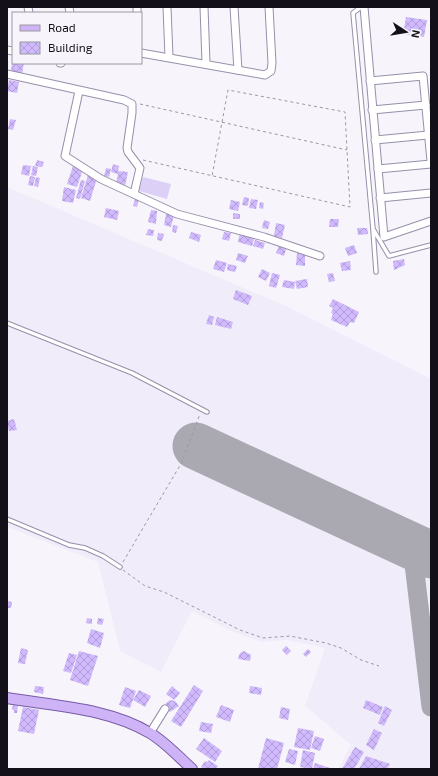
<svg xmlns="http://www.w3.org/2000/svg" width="438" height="776" font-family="'Exo 2',sans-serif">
	<defs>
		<pattern id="building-cross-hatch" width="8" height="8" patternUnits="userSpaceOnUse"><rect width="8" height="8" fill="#d0b9fc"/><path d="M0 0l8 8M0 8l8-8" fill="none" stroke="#b29ed7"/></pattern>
	</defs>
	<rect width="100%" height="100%" fill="#f7f5fb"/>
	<path fill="#f0ecfa" d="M 7,187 L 288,307 L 431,379 L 431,769 L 338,769 L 351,745 L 305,706 L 325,648 L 287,640 L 261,642 L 229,630 L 192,611 L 161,672 L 120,651 L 98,562 L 7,527 Z"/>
	<path fill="#dcd0f7" d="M 143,177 L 171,184 L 167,199 L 139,191 Z"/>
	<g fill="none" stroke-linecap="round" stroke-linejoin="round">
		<path stroke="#aaa8b0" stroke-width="19" d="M 412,547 L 431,707"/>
		<path stroke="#aaa8b0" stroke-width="47" d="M 196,446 L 431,555"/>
	</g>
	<g fill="url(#building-cross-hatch)">
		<path d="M 406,17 L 427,20 L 424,37 L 403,34 Z"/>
		<path d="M 12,63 L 24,63 L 22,74 L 11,72 Z"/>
		<path d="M 9,80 L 19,82 L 17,93 L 7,91 Z"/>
		<path d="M 10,119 L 16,120 L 13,130 L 8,129 Z"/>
		<path d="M 37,160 L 44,162 L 42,167 L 35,166 Z"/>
		<path d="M 113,164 L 119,166 L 118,171 L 128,172 L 125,186 L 116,184 L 118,174 L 111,172 Z"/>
		<path d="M 23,165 L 31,166 L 29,176 L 21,174 Z"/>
		<path d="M 33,166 L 38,167 L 36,176 L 31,175 Z"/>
		<path d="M 73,166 L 83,169 L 77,187 L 67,184 Z"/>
		<path d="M 106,168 L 111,169 L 109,177 L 104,176 Z"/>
		<path d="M 88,175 L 97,178 L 90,201 L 81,198 Z"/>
		<path d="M 30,176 L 35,177 L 33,186 L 28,185 Z"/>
		<path d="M 36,177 L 40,178 L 38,187 L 34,186 Z"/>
		<path d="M 81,180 L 85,181 L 80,199 L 76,198 Z"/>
		<path d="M 64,187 L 76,190 L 73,203 L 62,201 Z"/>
		<path d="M 244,197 L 249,198 L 248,206 L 242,205 Z"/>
		<path d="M 135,199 L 139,199 L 137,207 L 133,206 Z"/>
		<path d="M 251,199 L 258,200 L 256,209 L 249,208 Z"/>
		<path d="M 231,200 L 240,202 L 238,211 L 229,209 Z"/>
		<path d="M 260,202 L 264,203 L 263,209 L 259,208 Z"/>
		<path d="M 106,208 L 119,211 L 117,220 L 104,217 Z"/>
		<path d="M 151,210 L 157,211 L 156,224 L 148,222 Z"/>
		<path d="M 233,213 L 240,214 L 240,219 L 233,219 Z"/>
		<path d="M 166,214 L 174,215 L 171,227 L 164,225 Z"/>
		<path d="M 330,219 L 339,219 L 338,227 L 329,227 Z"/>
		<path d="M 264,220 L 270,222 L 268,229 L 262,228 Z"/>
		<path d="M 276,223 L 285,225 L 282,238 L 274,236 Z"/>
		<path d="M 173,225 L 178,226 L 176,233 L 172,232 Z"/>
		<path d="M 357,228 L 367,228 L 368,234 L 358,235 Z"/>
		<path d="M 148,229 L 154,230 L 153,236 L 146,235 Z"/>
		<path d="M 191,232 L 201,235 L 199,242 L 189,238 Z"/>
		<path d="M 224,232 L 231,233 L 229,241 L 222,239 Z"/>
		<path d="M 240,232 L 255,236 L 252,246 L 238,242 Z"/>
		<path d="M 158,233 L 164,234 L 162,241 L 157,240 Z"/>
		<path d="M 255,240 L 265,243 L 263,249 L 253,246 Z"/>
		<path d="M 354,245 L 357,253 L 348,256 L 345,248 Z"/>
		<path d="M 279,246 L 286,249 L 284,256 L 276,253 Z"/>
		<path d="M 238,253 L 248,256 L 245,263 L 236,260 Z"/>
		<path d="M 297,253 L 305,253 L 305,266 L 296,265 Z"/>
		<path d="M 404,259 L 405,265 L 394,270 L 393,261 Z"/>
		<path d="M 216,260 L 227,263 L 224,272 L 213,269 Z"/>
		<path d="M 350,261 L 351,270 L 342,271 L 340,263 Z"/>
		<path d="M 228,264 L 237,266 L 235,272 L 227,270 Z"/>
		<path d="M 262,269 L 270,273 L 266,281 L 258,277 Z"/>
		<path d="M 272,273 L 280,275 L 276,288 L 269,286 Z"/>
		<path d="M 333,273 L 335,281 L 329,282 L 327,274 Z"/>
		<path d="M 307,279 L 308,287 L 297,289 L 295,281 Z"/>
		<path d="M 284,280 L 295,282 L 294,289 L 282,287 Z"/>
		<path d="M 236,290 L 252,296 L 248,305 L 233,299 Z"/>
		<path d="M 333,299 L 359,312 L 354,323 L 350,322 L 347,327 L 331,320 L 333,314 L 331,313 L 333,308 L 329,306 Z"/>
		<path d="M 209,315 L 214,317 L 212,325 L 206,324 Z"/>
		<path d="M 217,317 L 233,322 L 231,329 L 215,325 Z"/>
		<path d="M 14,419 L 17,430 L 9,431 L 7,421 Z"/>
		<path d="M 7,601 L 12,602 L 11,608 L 7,608 Z"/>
		<path d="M 87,618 L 92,619 L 92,624 L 86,623 Z"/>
		<path d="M 98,618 L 104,619 L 102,625 L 97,624 Z"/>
		<path d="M 91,629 L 104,633 L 100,648 L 87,643 Z"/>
		<path d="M 286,646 L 291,651 L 287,655 L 282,650 Z"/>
		<path d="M 21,648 L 28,650 L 25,664 L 18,663 Z"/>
		<path d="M 308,649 L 311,652 L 306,657 L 303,654 Z"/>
		<path d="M 79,651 L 98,656 L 88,686 L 70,680 Z"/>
		<path d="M 244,651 L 251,655 L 250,661 L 238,659 L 240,653 Z"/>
		<path d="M 69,653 L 77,655 L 71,673 L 63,671 Z"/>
		<path d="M 194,685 L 203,691 L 181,727 L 171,721 Z"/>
		<path d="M 35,686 L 44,687 L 43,694 L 34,692 Z"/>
		<path d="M 172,686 L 180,693 L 174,700 L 166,694 Z"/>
		<path d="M 250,686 L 262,688 L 261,695 L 249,693 Z"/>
		<path d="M 125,687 L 136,691 L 130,708 L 119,705 Z"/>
		<path d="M 139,690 L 151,696 L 145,707 L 133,700 Z"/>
		<path d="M 170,700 L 175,701 L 179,706 L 170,712 L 164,705 Z"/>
		<path d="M 366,700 L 383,707 L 380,715 L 363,708 Z"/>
		<path d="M 13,705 L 18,706 L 17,713 L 14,713 L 14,710 L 12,709 Z"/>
		<path d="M 221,705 L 234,710 L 230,722 L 216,717 Z"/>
		<path d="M 385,706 L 392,710 L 384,726 L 378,723 Z"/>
		<path d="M 23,707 L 39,710 L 34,734 L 18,731 Z"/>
		<path d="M 281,707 L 290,709 L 288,720 L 279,718 Z"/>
		<path d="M 201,722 L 213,724 L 211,733 L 199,731 Z"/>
		<path d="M 298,728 L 314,731 L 310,750 L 294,747 Z"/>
		<path d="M 374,729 L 382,733 L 374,750 L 366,745 Z"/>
		<path d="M 315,736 L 324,739 L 320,751 L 311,748 Z"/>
		<path d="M 204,738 L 222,751 L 215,762 L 196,749 Z"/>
		<path d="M 266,738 L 284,743 L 277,769 L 258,769 Z"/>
		<path d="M 355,747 L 364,752 L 354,769 L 342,769 Z"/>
		<path d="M 289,749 L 298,751 L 295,765 L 285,762 Z"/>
		<path d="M 303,750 L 315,753 L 312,769 L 300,767 Z"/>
		<path d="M 366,756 L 390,764 L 387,769 L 359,769 Z"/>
		<path d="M 209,760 L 218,766 L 215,769 L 204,769 L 201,767 L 205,761 L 207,762 Z"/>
		<path d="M 315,763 L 333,769 L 313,769 Z"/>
	</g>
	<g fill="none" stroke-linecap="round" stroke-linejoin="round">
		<defs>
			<g id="service">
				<path d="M 361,7 L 353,13 L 373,229 L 389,256 L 431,245"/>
				<path d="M 373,230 L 376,272"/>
				<path d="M 7,323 L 132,373 L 207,412"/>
				<path d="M 7,519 L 69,545 L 85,548 L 103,556 L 120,567"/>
			</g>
			<g id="minor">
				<path d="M 28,7 L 29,13"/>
				<path d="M 69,7 L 70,13"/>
				<path d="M 137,7 L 137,13"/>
				<path d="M 167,7 L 169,57"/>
				<path d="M 204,7 L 206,63"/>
				<path d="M 234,7 L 238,70"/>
				<path d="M 364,7 L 384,237 L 431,221"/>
				<path d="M 7,50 L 13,51"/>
				<path d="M 141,53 L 265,75 L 271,71 L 272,63 L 269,7"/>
				<path d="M 60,63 L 61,63"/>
				<path d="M 7,74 L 124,100 L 132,104 L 132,113 L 127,148 L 128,152 L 140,168 L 134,194"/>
				<path d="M 370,81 L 423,76 L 431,161"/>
				<path d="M 79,91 L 65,156 L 101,179 L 177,214 L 264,237 L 320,256"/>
				<path d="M 372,110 L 426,105"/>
				<path d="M 375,140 L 428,135"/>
				<path d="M 378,169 L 431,164"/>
				<path d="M 380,198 L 431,193"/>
				<path d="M 150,733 L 165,709"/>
			</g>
			<path id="primary" d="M 7,698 C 54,706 109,708 150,733 C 165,742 179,757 192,769"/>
		</defs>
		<use href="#service" stroke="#988faa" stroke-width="5.5"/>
		<use href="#minor" stroke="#988faa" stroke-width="9"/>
		<use href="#primary" stroke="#775aa6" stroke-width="12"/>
		<g stroke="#9b99a0" stroke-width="1" stroke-dasharray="3 3" stroke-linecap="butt">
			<path d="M 140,104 L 347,150"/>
			<path d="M 143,160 L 350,207 L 345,112 L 228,90 L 212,176"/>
			<path d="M 123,562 L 182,462 L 200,414"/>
			<path d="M 123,570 L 145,586 L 164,592 L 240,630 L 263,638 L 290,636 L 326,643 L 341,648 L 361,660 L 379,666"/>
		</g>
		<use href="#service" stroke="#fff" stroke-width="3.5"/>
		<use href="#minor" stroke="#fff" stroke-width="7"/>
		<use href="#primary" stroke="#ceb4f7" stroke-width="10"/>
	</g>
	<rect width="438" height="776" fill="none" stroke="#13101a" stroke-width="16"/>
	<rect x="12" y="12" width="130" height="52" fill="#f7f5fb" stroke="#9c99a1"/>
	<rect x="20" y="25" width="20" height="6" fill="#ceb4f7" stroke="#9c99a1"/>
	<text x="48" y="32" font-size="12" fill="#13101a">Road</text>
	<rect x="20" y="42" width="20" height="12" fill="url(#building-cross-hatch)" stroke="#9c99a1"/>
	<text x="48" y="52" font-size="12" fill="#13101a">Building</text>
	<g transform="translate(406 32) rotate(102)" stroke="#f7f5fb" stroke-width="3" paint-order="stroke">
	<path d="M0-3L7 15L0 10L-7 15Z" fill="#13101a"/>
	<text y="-6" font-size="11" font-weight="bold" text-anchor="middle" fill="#13101a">N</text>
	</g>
</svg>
